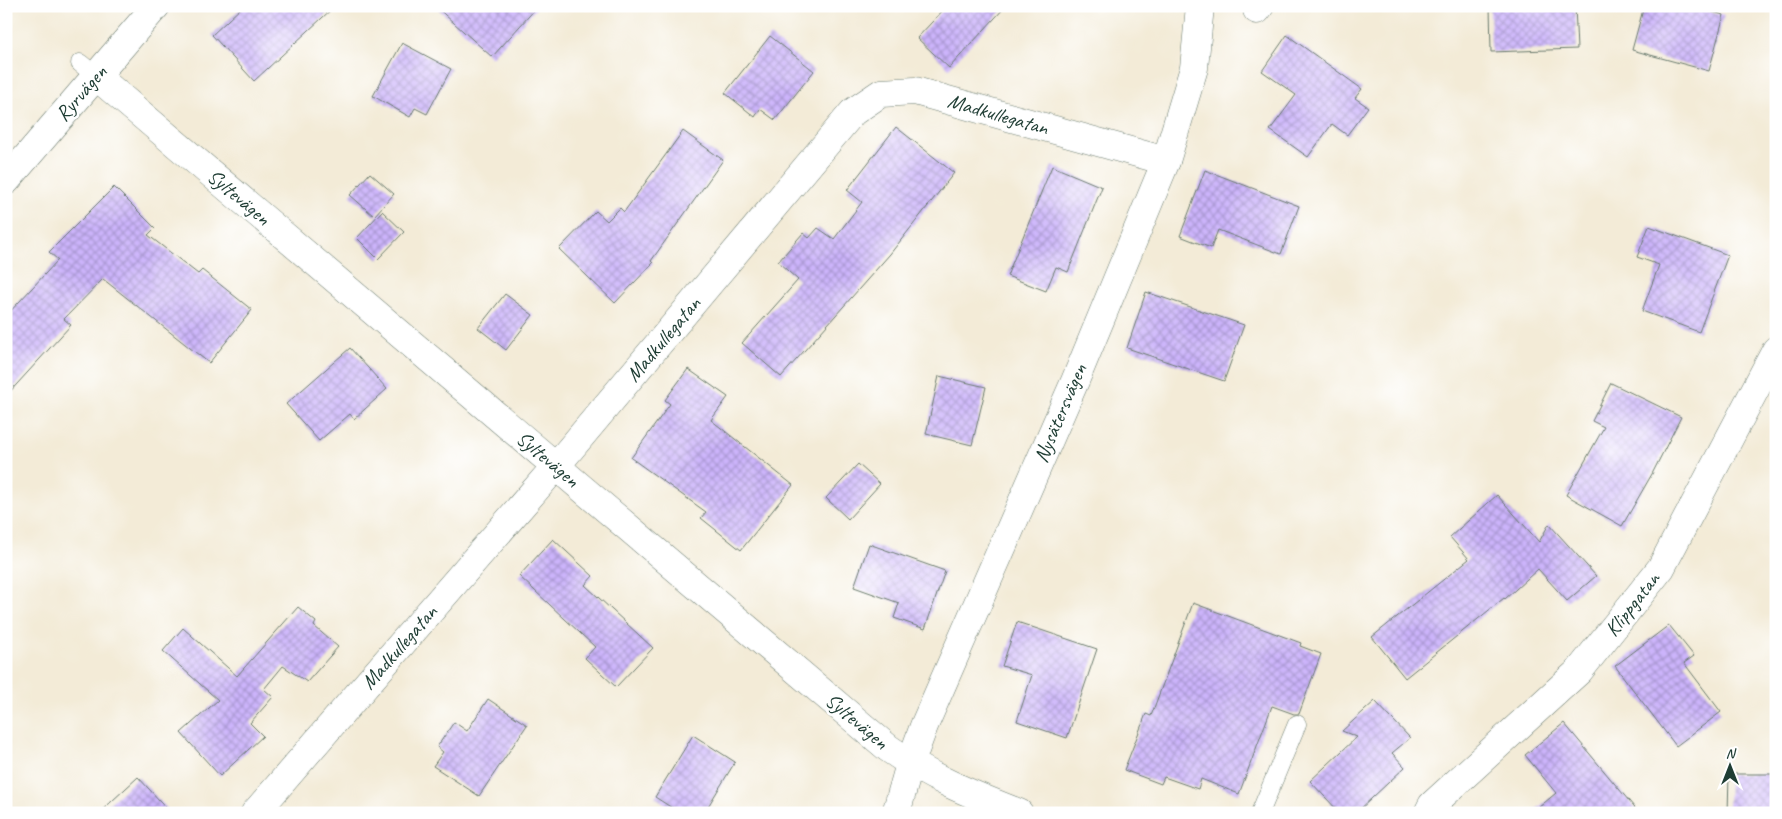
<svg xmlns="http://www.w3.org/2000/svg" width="1782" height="819" font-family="Caveat,sans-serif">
	<defs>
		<pattern id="building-cross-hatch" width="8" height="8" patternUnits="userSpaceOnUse" patternTransform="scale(1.25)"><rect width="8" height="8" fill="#ccb4fb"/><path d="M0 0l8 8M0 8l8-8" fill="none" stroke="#a594cc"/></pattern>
	</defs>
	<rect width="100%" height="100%" fill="#fff"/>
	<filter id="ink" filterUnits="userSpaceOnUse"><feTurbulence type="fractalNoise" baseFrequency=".02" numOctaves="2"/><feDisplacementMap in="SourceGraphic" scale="10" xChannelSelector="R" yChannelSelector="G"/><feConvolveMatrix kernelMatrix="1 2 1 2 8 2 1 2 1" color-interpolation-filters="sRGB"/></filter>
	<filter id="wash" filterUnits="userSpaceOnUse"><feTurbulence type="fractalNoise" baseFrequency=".0096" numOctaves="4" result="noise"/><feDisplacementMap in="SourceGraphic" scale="20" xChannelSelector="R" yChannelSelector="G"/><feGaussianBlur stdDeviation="1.12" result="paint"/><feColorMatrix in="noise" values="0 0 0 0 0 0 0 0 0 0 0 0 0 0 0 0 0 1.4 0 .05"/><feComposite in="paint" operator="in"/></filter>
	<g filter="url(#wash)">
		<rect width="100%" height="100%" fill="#f3ebd7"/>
		<g id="blocks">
			<g fill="url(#building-cross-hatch)">
				<path d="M 243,6 L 335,6 L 254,81 L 212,35 Z"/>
				<path d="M 435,6 L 538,6 L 492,57 Z"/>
				<path d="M 947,6 L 1006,6 L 949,68 L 917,38 Z"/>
				<path d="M 1490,6 L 1575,6 L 1577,49 L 1491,52 Z"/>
				<path d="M 1644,6 L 1690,6 L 1724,15 L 1709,71 L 1632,50 Z"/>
				<path d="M 1287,35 L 1362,89 L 1355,98 L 1368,107 L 1347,135 L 1332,124 L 1308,157 L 1270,130 L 1296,95 L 1262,71 Z"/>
				<path d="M 770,36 L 814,71 L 775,120 L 760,109 L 755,117 L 725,93 Z"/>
				<path d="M 402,43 L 451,69 L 427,114 L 415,108 L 410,117 L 373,96 Z"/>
				<path d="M 896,127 L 954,173 L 890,254 L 781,377 L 742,343 L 798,280 L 778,262 L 803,233 L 809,238 L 818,228 L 834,239 L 862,202 L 847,190 Z"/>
				<path d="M 683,131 L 723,160 L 651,261 L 653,263 L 615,303 L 559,249 L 596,211 L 607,221 L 620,208 L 624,212 Z"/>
				<path d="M 1052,166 L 1102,187 L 1068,272 L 1056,267 L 1046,291 L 1007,276 Z"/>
				<path d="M 1205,170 L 1299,206 L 1281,254 L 1218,230 L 1211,248 L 1180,236 Z"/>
				<path d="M 370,173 L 394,194 L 374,216 L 350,195 Z"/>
				<path d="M 114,187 L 155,228 L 148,235 L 198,274 L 202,270 L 252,310 L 209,363 L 103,279 L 64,319 L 71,325 L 6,396 L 6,316 L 58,260 L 49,252 Z"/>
				<path d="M 382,211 L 404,232 L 378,259 L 357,238 Z"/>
				<path d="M 1649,226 L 1728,255 L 1699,332 L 1642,311 L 1659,265 L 1637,257 Z"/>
				<path d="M 1146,292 L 1244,325 L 1224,381 L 1127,348 Z"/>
				<path d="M 505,294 L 533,315 L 506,350 L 478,328 Z"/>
				<path d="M 350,348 L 387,389 L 354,419 L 350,414 L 319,441 L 286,404 Z"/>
				<path d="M 688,369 L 728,397 L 711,420 L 793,485 L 741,550 L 701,518 L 706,512 L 631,458 L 670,404 L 665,400 Z"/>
				<path d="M 939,376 L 986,387 L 972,445 L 926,434 Z"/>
				<path d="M 1611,383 L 1681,417 L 1652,474 L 1622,526 L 1566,495 L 1604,427 L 1592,421 Z"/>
				<path d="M 858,464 L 880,484 L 848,519 L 826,498 Z"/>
				<path d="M 1497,495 L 1539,542 L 1549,524 L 1596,576 L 1567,601 L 1538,569 L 1505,599 L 1504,598 L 1405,678 L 1372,637 L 1469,559 L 1450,537 Z"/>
				<path d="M 553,539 L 593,576 L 585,585 L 653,648 L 616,687 L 585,658 L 595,647 L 519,576 Z"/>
				<path d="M 869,544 L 945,571 L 925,629 L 894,618 L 899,603 L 854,587 Z"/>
				<path d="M 1193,603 L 1301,643 L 1300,646 L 1321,654 L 1299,714 L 1294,714 L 1272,706 L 1239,794 L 1201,779 L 1198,789 L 1164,777 L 1161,784 L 1124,770 L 1146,714 L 1151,716 Z"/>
				<path d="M 298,607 L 316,622 L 314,626 L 338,647 L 307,682 L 283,666 L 264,689 L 273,697 L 250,723 L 263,736 L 220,776 L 181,733 L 218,700 L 163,651 L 183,628 L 237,676 Z"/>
				<path d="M 1017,622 L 1097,649 L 1067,738 L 1017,721 L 1032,675 L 1002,666 Z"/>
				<path d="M 1669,625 L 1694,656 L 1684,663 L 1721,712 L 1676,746 L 1615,666 Z"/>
				<path d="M 488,699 L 527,725 L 479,796 L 433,766 L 443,752 L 437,747 L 454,722 L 467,731 Z"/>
				<path d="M 1375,701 L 1410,738 L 1392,753 L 1405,767 L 1356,813 L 1340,813 L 1310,781 L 1357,737 L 1342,731 Z"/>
				<path d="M 1564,723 L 1639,813 L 1532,813 L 1556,793 L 1525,755 Z"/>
				<path d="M 693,735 L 735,762 L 704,813 L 680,813 L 655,797 Z"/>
				<path d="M 1729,774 L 1776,774 L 1776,813 L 1728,813 Z"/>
				<path d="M 138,777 L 171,813 L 99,813 Z"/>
			</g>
		</g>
	</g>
	<g filter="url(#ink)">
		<use href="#blocks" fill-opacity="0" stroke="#697a6d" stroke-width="1"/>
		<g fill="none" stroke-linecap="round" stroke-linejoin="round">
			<defs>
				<g id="service">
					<path d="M 80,63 L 96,76"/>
					<path d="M 1260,813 L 1297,724"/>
				</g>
				<g id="minor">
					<path d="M 1257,10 L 1260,6"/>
					<path d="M 96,76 L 888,748 C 930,778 971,794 1019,813"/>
					<path d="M 6,181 L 156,6"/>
					<path d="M 255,813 L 556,466 L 853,112 L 881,93 L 915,91 L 1166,161"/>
					<path d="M 1428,813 L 1432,805 L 1579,671 L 1661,568 L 1776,350"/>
				</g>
				<path id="tertiary" d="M 896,813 L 910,764 L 924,726 L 1075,381 L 1166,161 L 1194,68 L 1200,6"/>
			</defs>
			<use href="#service" stroke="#697a6d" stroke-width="19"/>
			<use href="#minor" stroke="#697a6d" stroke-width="29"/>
			<use href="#tertiary" stroke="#697a6d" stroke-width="29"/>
			<use href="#service" stroke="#fff" stroke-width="18"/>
			<use href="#minor" stroke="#fff" stroke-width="28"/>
			<use href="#tertiary" stroke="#fff" stroke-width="28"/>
		</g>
	</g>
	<g text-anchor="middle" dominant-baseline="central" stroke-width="5" stroke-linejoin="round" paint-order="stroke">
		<g font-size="21" fill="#1f3d34" stroke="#fff">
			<text transform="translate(81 93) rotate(-49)">Ryrvägen</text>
			<text transform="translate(998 114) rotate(16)">Madkullegatan</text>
			<text transform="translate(239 197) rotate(40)">Syltevägen</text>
			<text transform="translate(663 339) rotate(-50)">Madkullegatan</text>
			<text transform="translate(1060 413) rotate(-67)">Nysätersvägen</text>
			<text transform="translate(548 459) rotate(40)">Syltevägen</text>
			<text transform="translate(1632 604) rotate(-52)">Klippgatan</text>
			<text transform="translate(399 647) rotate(-49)">Madkullegatan</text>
			<text transform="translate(857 721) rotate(40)">Syltevägen</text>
		</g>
	</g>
	<rect width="1782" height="819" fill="none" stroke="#fff" stroke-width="25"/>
	<g transform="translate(1730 766)" stroke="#ffffff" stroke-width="4" paint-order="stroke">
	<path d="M0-4L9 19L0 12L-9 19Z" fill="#1f3d34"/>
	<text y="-8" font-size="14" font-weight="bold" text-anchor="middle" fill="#1f3d34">N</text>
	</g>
</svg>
